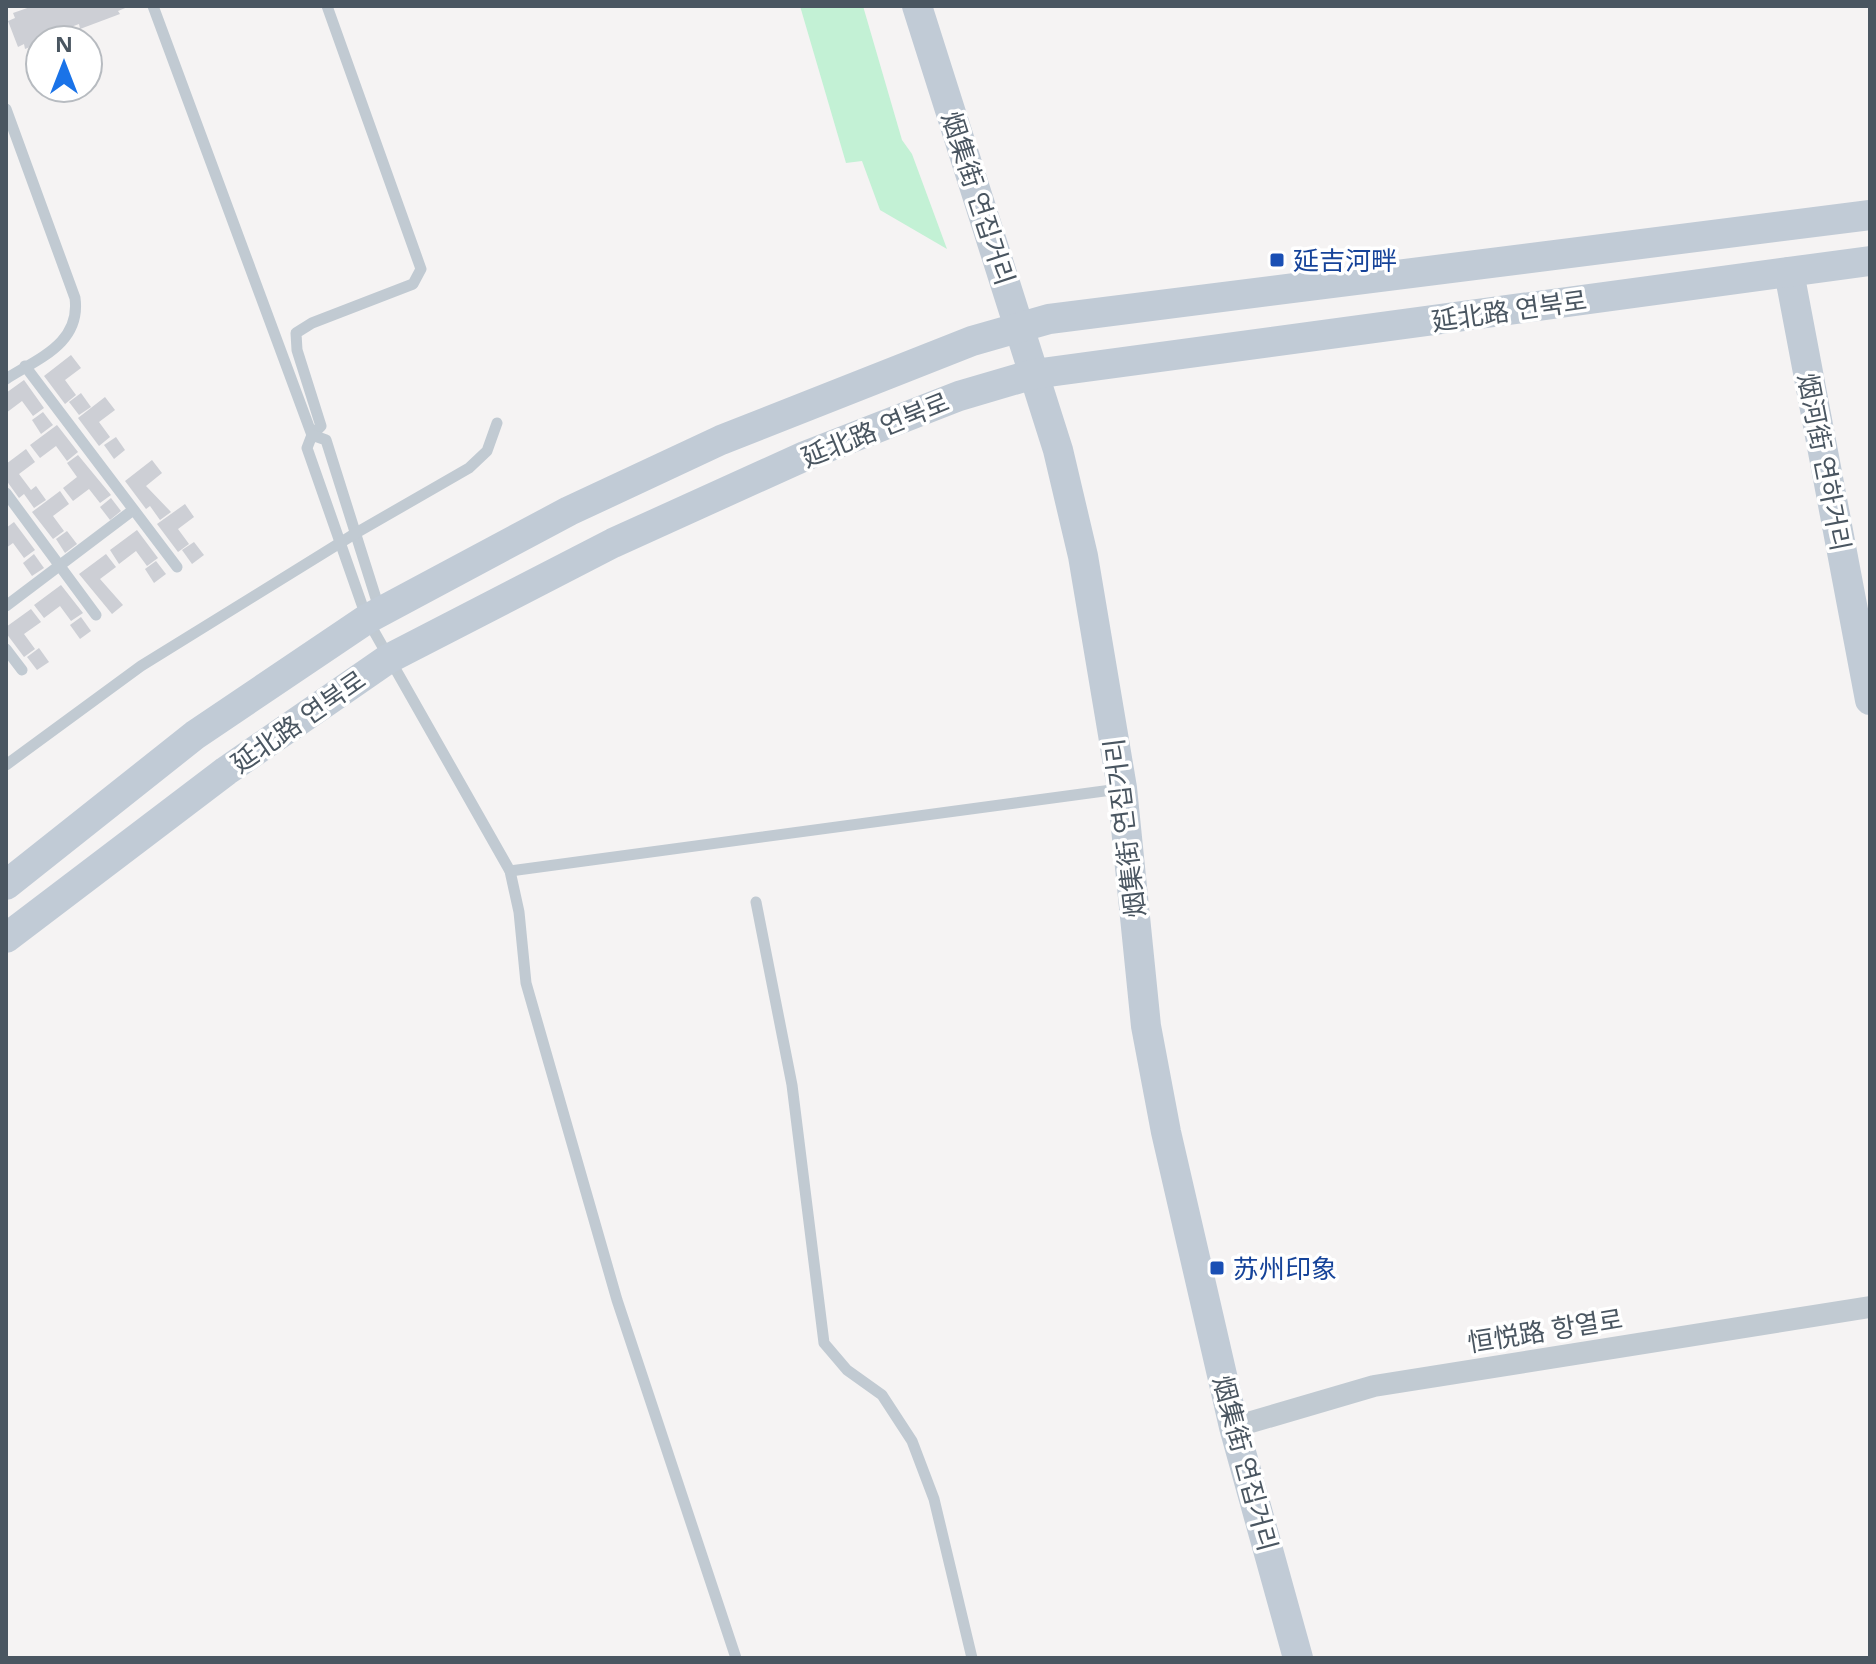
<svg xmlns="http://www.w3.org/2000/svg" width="1876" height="1664" font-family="'Noto Sans','Noto Sans SC','Noto Sans KR',sans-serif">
	<rect width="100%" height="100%" fill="#f5f3f3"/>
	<path fill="#c3f1d5" d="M 800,6 L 863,6 L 902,140 L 912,154 L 947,249 L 880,210 L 862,161 L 846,163 Z"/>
	<g fill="#cdcfd5">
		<path d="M 33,6 L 130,6 L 118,11 L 120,14 L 80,29 L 79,24 L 63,30 L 65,34 L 40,40 L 40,43 L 25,49 L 24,44 L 18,47 L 8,21 L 15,18 L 13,13 Z"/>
		<path d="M 71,355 L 81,368 L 65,380 L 76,395 L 65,404 L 44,376 Z"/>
		<path d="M 24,380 L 44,408 L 33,416 L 22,401 L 6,413 L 6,393 Z"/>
		<path d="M 81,393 L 91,407 L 79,415 L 69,402 Z"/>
		<path d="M 105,397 L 115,410 L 99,422 L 110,437 L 99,446 L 78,418 Z"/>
		<path d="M 43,412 L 53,425 L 41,434 L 32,420 Z"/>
		<path d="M 57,425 L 78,452 L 67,461 L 56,446 L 40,458 L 30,445 Z"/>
		<path d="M 116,437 L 125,450 L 114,459 L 104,445 Z"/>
		<path d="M 26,449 L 35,462 L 19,474 L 31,490 L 36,486 L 46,500 L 34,508 L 24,494 L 19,498 L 6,480 L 6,464 Z"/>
		<path d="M 78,455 L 111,495 L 100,503 L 89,489 L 73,501 L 63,488 L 77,477 L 67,463 Z"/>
		<path d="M 152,460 L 162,473 L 146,486 L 171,512 L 160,520 L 150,506 L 146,509 L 125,481 Z"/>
		<path d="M 60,491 L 69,504 L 53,516 L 64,531 L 53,539 L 32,512 Z"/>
		<path d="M 111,498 L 121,511 L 110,520 L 100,507 Z"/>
		<path d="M 185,504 L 194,517 L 178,529 L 189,544 L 178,552 L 157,524 Z"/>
		<path d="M 14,522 L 35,550 L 24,558 L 13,543 L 6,548 L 6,528 Z"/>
		<path d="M 137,530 L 158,558 L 147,566 L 136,551 L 119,564 L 110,550 Z"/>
		<path d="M 67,531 L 77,544 L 65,553 L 56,539 Z"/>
		<path d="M 194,542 L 204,555 L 192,564 L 182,550 Z"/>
		<path d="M 34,554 L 44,568 L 32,576 L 23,563 Z"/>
		<path d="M 106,554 L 116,567 L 100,579 L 123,605 L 112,614 L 79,574 Z"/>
		<path d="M 156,561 L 166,574 L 154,583 L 145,569 Z"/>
		<path d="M 61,585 L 83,613 L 71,621 L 60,606 L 44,618 L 34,605 Z"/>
		<path d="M 31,609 L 41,622 L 24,634 L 35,649 L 24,657 L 6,633 L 6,627 Z"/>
		<path d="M 81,617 L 91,631 L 80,639 L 70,625 Z"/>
		<path d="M 39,648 L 49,662 L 37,670 L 27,657 Z"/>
	</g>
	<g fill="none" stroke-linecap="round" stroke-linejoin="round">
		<g stroke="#c1cad2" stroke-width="11">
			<path d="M 153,6 L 312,435 L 321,426 L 297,350 L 296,333 L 312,323 L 413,284 L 421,269 L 327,6"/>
			<path d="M 6,109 L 75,298 C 81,343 39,358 6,379"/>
			<path d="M 25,366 L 177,567"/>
			<path d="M 6,493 L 96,615"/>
			<path d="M 6,606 L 133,510"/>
			<path d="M 380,611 L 326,440 L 312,435 L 307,448 L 367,619 L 510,871 L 519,912 L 526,983 L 617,1300 L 736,1658"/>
			<path d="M 6,649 L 22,670"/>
			<path d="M 6,765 L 141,666 L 356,533 L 469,468 L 487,451 L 497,423"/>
			<path d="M 510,871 L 1119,789"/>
			<path d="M 756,902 L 792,1085 L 824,1343 L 847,1370 L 882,1395 L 912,1441 L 934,1499 L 972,1658"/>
		</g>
		<path stroke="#c1cad2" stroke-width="22" d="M 1234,1427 L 1374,1386 L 1870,1307"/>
		<g stroke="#c1cbd6" stroke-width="30">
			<path d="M 917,6 L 1058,450 L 1083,556 L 1122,788 L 1146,1026 L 1166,1132 L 1234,1427 L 1298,1658"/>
			<path d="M 1789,272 L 1870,700"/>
			<path d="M 6,885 L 195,735 L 367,619 L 569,511 L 721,440 L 972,341 L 1049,319 L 1870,215"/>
			<path d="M 6,938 L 226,771 L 388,659 L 613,543 L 805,456 L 959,396 L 1034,374 L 1870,261"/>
		</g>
	</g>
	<g fill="#1a4fb4" stroke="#fff" stroke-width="3">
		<rect x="1269" y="252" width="16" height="16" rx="4"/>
		<rect x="1209" y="1260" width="16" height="16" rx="4"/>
	</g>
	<g text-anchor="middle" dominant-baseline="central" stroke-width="7" stroke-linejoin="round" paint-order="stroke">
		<g font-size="26" fill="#4a5661" stroke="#fff">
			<text transform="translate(979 198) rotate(72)">烟集街 연집거리</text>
			<text transform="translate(1509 310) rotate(-8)">延北路 연북로</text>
			<text transform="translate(875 429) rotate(-22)">延北路 연북로</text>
			<text transform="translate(1825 462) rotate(79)">烟河街 연하거리</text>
			<text transform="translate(298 721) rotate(-35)">延北路 연북로</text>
			<text transform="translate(1124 828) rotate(-97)">烟集街 연집거리</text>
			<text transform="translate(1545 1330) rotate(-9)">恒悦路 항열로</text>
			<text transform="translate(1246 1463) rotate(75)">烟集街 연집거리</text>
		</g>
		<g font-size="26" fill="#164399" stroke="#fff" text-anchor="start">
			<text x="1293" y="260">延吉河畔</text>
			<text x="1233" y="1268">苏州印象</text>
		</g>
	</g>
	<rect width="1876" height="1664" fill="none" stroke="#4a5661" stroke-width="16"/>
	<g transform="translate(64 64)"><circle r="38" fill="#ffffff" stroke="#b7bbc0" stroke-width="2"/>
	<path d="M0-6L14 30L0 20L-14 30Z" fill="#1a73e8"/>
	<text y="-12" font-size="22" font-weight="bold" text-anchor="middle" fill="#4a5661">N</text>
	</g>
</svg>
